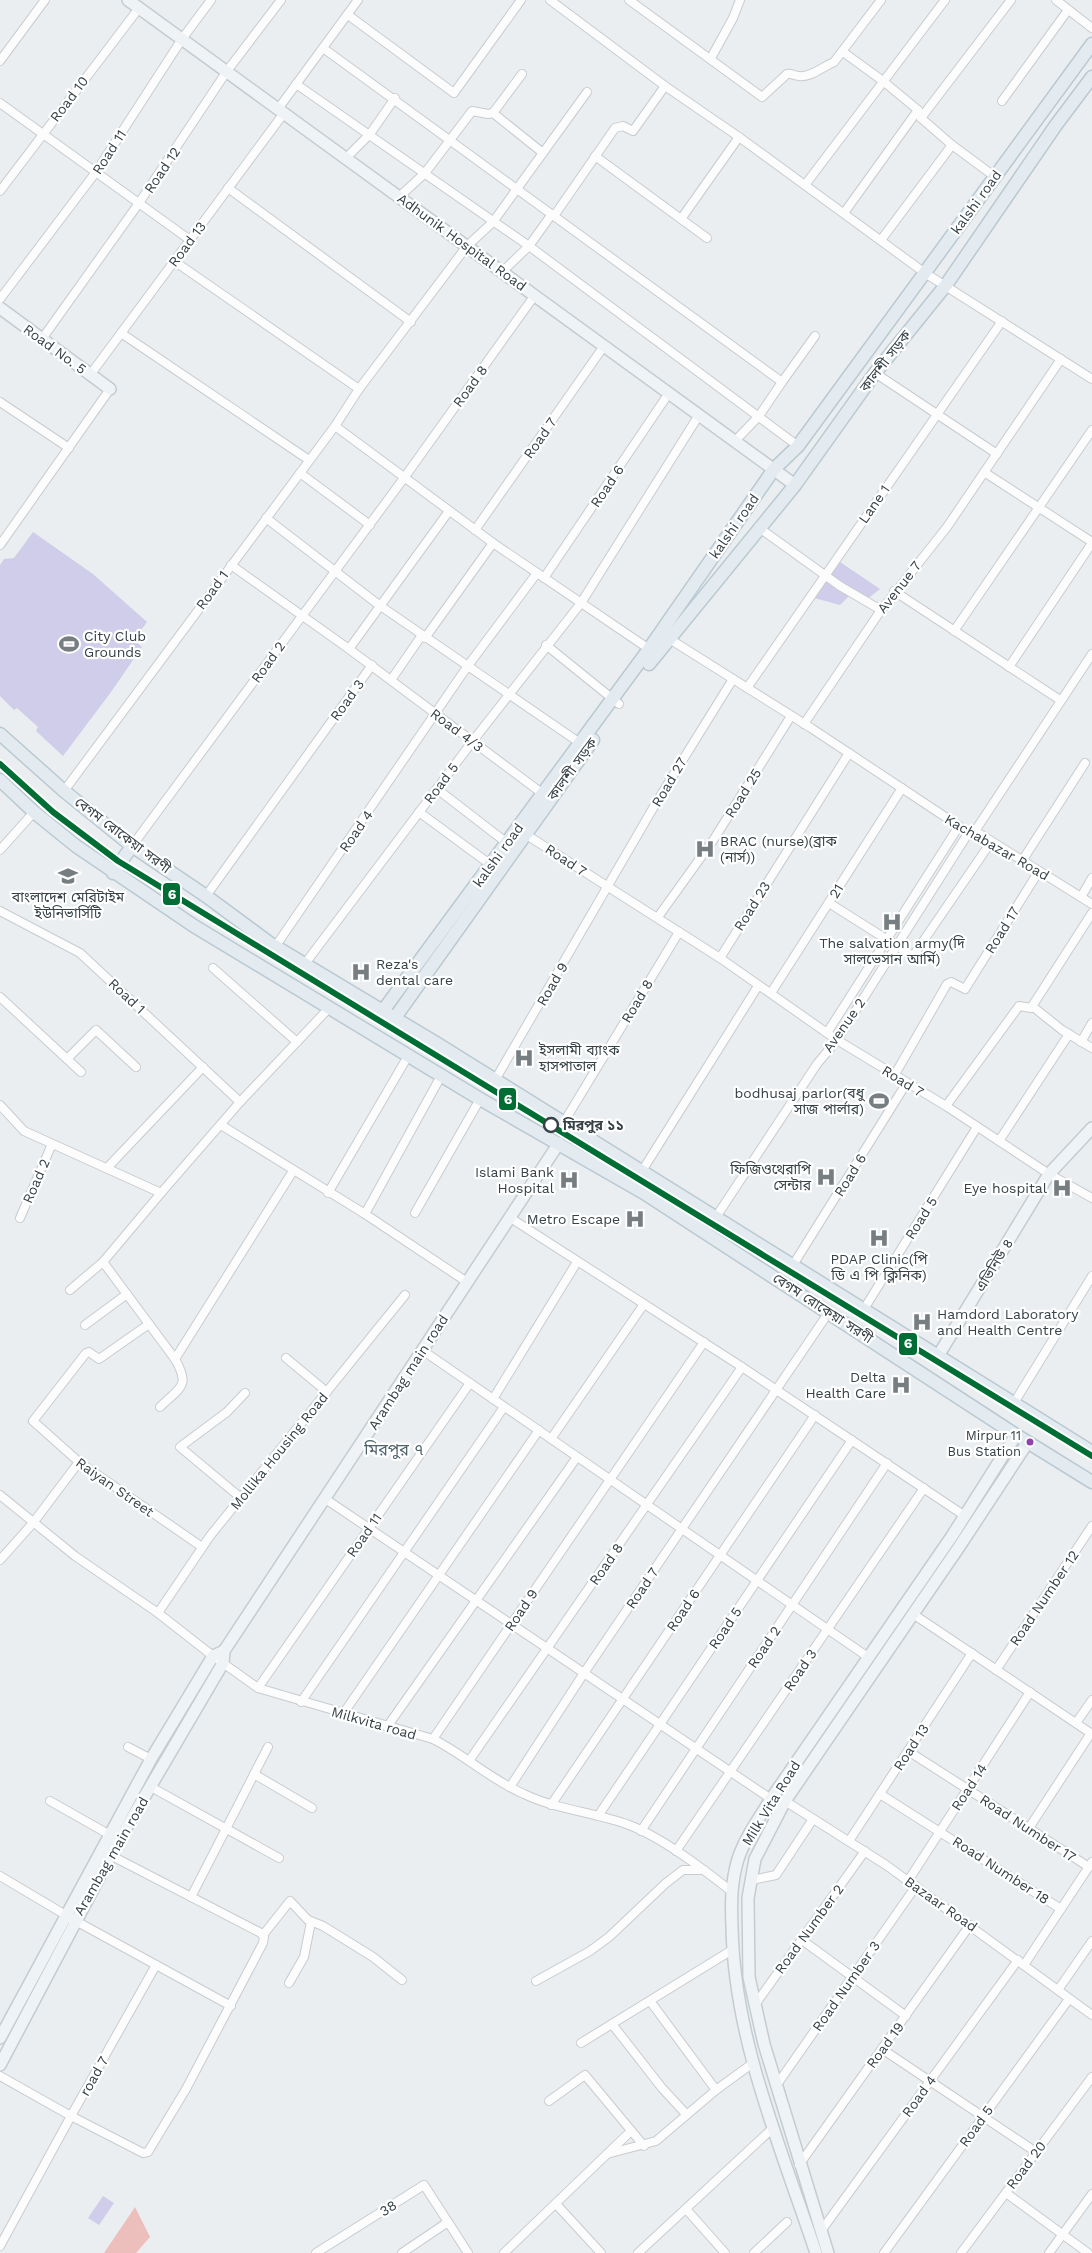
<svg xmlns="http://www.w3.org/2000/svg" width="1092" height="2253" font-family="'Work Sans','Noto Sans Bengali',sans-serif">
	<rect width="100%" height="100%" fill="#ebeef0"/>
	<g fill="#cfcdea">
		<path d="M 33,532 L 93,574 L 147,622 L 134,640 L 142,647 L 111,692 L 63,756 L 36,731 L 38,727 L 17,708 L 14,710 L 0,696 L 0,565 L 4,559 L 14,558 Z"/>
		<path d="M 840,562 L 880,589 L 866,600 L 851,594 L 840,605 L 814,598 Z"/>
		<path d="M 103,2196 L 114,2203 L 99,2225 L 88,2218 Z"/>
	</g>
	<path fill="#edbfbc" d="M 135,2207 L 150,2237 L 136,2253 L 104,2253 Z"/>
	<g fill="none" stroke-linecap="round" stroke-linejoin="round">
		<defs>
			<g id="street">
				<path d="M 550,0 L 665,86 L 739,137 L 925,273 L 1092,379"/>
				<path d="M 629,0 L 762,97 L 787,74 C 792,73 794,76 799,76 C 810,78 824,66 834,62 L 881,0"/>
				<path d="M 1056,0 L 1092,28"/>
				<path d="M 348,15 L 454,93 L 521,0"/>
				<path d="M 323,48 L 782,382 L 759,416 L 735,441"/>
				<path d="M 843,52 L 883,81 L 918,110 L 921,118 L 952,145 L 994,176"/>
				<path d="M 711,58 L 733,18 L 740,0"/>
				<path d="M 0,61 L 45,0"/>
				<path d="M 522,74 L 493,113 L 543,153"/>
				<path d="M 296,84 L 529,246 L 798,446"/>
				<path d="M 1002,101 L 1068,10"/>
				<path d="M 0,103 L 190,240"/>
				<path d="M 278,109 L 358,0"/>
				<path d="M 921,118 L 1011,0"/>
				<path d="M 595,156 L 707,238"/>
				<path d="M 346,158 L 370,134 L 395,98"/>
				<path d="M 805,185 L 945,0"/>
				<path d="M 228,188 L 411,322"/>
				<path d="M 0,191 L 139,8"/>
				<path d="M 399,197 L 425,173 L 472,111 L 488,114 L 493,113"/>
				<path d="M 844,213 L 918,110"/>
				<path d="M 554,216 L 615,128 L 623,126 L 633,131 L 665,86"/>
				<path d="M 681,219 L 739,137"/>
				<path d="M 881,240 L 952,145"/>
				<path d="M 174,261 L 359,389 L 467,246 L 493,222 L 587,92"/>
				<path d="M 502,272 L 529,246 L 552,214"/>
				<path d="M 0,299 L 96,172 L 182,39 L 211,0"/>
				<path d="M 121,333 L 309,460"/>
				<path d="M 42,339 L 139,203 L 227,71 L 281,0"/>
				<path d="M 875,373 L 997,454"/>
				<path d="M 90,375 L 284,113"/>
				<path d="M 782,382 L 815,336"/>
				<path d="M 0,402 L 69,448"/>
				<path d="M 335,426 L 493,543 L 649,649"/>
				<path d="M 984,472 L 1092,542"/>
				<path d="M 300,473 L 370,525"/>
				<path d="M 449,511 L 349,649 L 543,794"/>
				<path d="M 266,518 L 379,605 L 580,743"/>
				<path d="M 758,527 L 840,586 L 881,610"/>
				<path d="M 475,530 L 604,346"/>
				<path d="M 0,545 L 110,389"/>
				<path d="M 231,565 L 349,649"/>
				<path d="M 544,578 L 669,393"/>
				<path d="M 894,591 L 1060,700"/>
				<path d="M 954,631 L 1092,430"/>
				<path d="M 425,638 L 493,543"/>
				<path d="M 668,638 L 811,728 L 959,826 L 969,832 L 975,831 L 1092,904"/>
				<path d="M 546,645 L 619,704"/>
				<path d="M 1009,667 L 1092,543"/>
				<path d="M 391,680 L 422,635"/>
				<path d="M 747,688 L 1002,321"/>
				<path d="M 804,724 L 879,613 L 947,527 L 1061,359"/>
				<path d="M 437,789 L 507,843"/>
				<path d="M 64,791 L 335,426 L 359,389"/>
				<path d="M 419,812 L 491,865"/>
				<path d="M 975,831 L 1092,654"/>
				<path d="M 525,834 L 720,958 L 837,1040 L 946,1106 L 1049,1174 L 1092,1198"/>
				<path d="M 132,846 L 404,478 L 535,295"/>
				<path d="M 0,850 L 34,812"/>
				<path d="M 1022,861 L 1085,763"/>
				<path d="M 206,896 L 372,665"/>
				<path d="M 1081,897 L 1092,878"/>
				<path d="M 829,903 L 913,956 L 991,842"/>
				<path d="M 0,911 L 80,953 L 240,1102"/>
				<path d="M 658,917 L 714,839 L 791,716"/>
				<path d="M 275,947 L 467,667 L 537,573"/>
				<path d="M 720,958 L 849,753"/>
				<path d="M 304,965 L 472,742 L 581,603 L 699,415"/>
				<path d="M 213,968 L 297,1042"/>
				<path d="M 771,993 L 902,788"/>
				<path d="M 0,997 L 81,1072"/>
				<path d="M 1032,1006 L 1062,1030 L 1092,1048"/>
				<path d="M 827,1033 L 959,826"/>
				<path d="M 1081,1042 L 1092,1023"/>
				<path d="M 67,1059 L 96,1030 L 136,1067"/>
				<path d="M 894,1076 L 947,984 L 951,982 L 965,989 L 1039,871"/>
				<path d="M 495,1080 L 656,803 L 733,679"/>
				<path d="M 0,1105 L 24,1131 L 161,1193 L 240,1102 L 330,1007"/>
				<path d="M 946,1106 L 1019,1006 L 1031,1008 L 1092,913"/>
				<path d="M 564,1122 L 679,932"/>
				<path d="M 221,1125 L 365,1214 L 467,1282"/>
				<path d="M 999,1141 L 1069,1034"/>
				<path d="M 107,1168 L 203,1067"/>
				<path d="M 642,1171 L 758,986"/>
				<path d="M 328,1193 L 408,1056"/>
				<path d="M 415,1213 L 480,1099"/>
				<path d="M 365,1214 L 441,1076"/>
				<path d="M 509,1217 L 742,1367 L 965,1516"/>
				<path d="M 716,1217 L 817,1064 L 837,1040 L 969,832"/>
				<path d="M 20,1218 L 52,1144"/>
				<path d="M 103,1262 L 175,1359 C 191,1387 180,1387 160,1407"/>
				<path d="M 793,1265 L 906,1084"/>
				<path d="M 70,1290 L 103,1262 L 161,1193"/>
				<path d="M 864,1309 L 977,1127"/>
				<path d="M 149,1324 L 99,1359 L 89,1352 L 86,1353 L 33,1421 L 79,1462 L 202,1547"/>
				<path d="M 85,1325 L 127,1294"/>
				<path d="M 422,1350 L 868,1657"/>
				<path d="M 286,1358 L 327,1392"/>
				<path d="M 175,1359 L 293,1171"/>
				<path d="M 493,1399 L 577,1262"/>
				<path d="M 1014,1403 L 1092,1276"/>
				<path d="M 551,1439 L 644,1304"/>
				<path d="M 0,1495 L 75,1556 L 158,1613 L 213,1656 L 258,1688 L 433,1739 C 465,1755 491,1780 524,1794 C 557,1810 595,1812 629,1825 C 663,1838 703,1869 731,1891"/>
				<path d="M 241,1498 L 180,1447 L 227,1412 L 245,1393"/>
				<path d="M 324,1498 L 771,1799"/>
				<path d="M 0,1560 L 33,1523 L 79,1462"/>
				<path d="M 158,1613 L 210,1536 L 405,1295"/>
				<path d="M 913,1614 L 1092,1734"/>
				<path d="M 996,1670 L 1092,1526"/>
				<path d="M 258,1688 L 470,1383"/>
				<path d="M 301,1702 L 504,1407"/>
				<path d="M 343,1714 L 539,1430"/>
				<path d="M 1076,1723 L 1092,1700"/>
				<path d="M 387,1727 L 577,1457"/>
				<path d="M 433,1739 L 704,1342"/>
				<path d="M 128,1747 L 151,1759"/>
				<path d="M 908,1751 L 1089,1867"/>
				<path d="M 469,1761 L 742,1367"/>
				<path d="M 254,1774 L 312,1808"/>
				<path d="M 151,1787 L 279,1858"/>
				<path d="M 510,1787 L 584,1673 L 829,1312"/>
				<path d="M 880,1794 L 1061,1909"/>
				<path d="M 50,1801 L 110,1835"/>
				<path d="M 785,1801 L 886,1865 L 1092,2015"/>
				<path d="M 551,1805 L 815,1415"/>
				<path d="M 598,1816 L 852,1440"/>
				<path d="M 1029,1828 L 1091,1733"/>
				<path d="M 641,1831 L 887,1463"/>
				<path d="M 849,1841 L 972,1653"/>
				<path d="M 676,1851 L 924,1488"/>
				<path d="M 0,1876 L 74,1920 L 231,2006"/>
				<path d="M 752,1880 L 776,1875 L 813,1819"/>
				<path d="M 908,1881 L 1030,1692"/>
				<path d="M 191,1897 L 268,1747"/>
				<path d="M 263,1935 L 290,1901 L 308,1920 L 323,1926 L 373,1957 L 402,1980"/>
				<path d="M 802,1940 L 906,2016"/>
				<path d="M 1024,1965 L 1092,1862"/>
				<path d="M 536,1981 L 590,1951 L 609,1937 L 666,1883 L 683,1870 L 704,1870"/>
				<path d="M 289,1983 L 304,1957 L 311,1922"/>
				<path d="M 1058,1990 L 1092,1941"/>
				<path d="M 650,2001 L 716,2090"/>
				<path d="M 754,2006 L 865,1851"/>
				<path d="M 612,2024 L 662,2088 L 686,2114"/>
				<path d="M 581,2043 L 732,1950"/>
				<path d="M 882,2049 L 1036,2152"/>
				<path d="M 0,2076 L 71,2116 L 156,1965"/>
				<path d="M 776,2086 L 916,1886"/>
				<path d="M 549,2101 L 585,2075 L 644,2146"/>
				<path d="M 607,2154 L 656,2141 L 716,2090 L 753,2063"/>
				<path d="M 799,2165 L 970,1925"/>
				<path d="M 1006,2193 L 1088,2253"/>
				<path d="M 556,2204 L 601,2253"/>
				<path d="M 686,2209 L 725,2253"/>
				<path d="M 821,2231 L 1018,1960"/>
				<path d="M 0,2246 L 71,2116 L 143,2153 L 148,2152 L 186,2089 L 263,1943 L 264,1937 L 261,1933 L 108,1854"/>
				<path d="M 316,2253 L 424,2185 L 448,2222"/>
				<path d="M 402,2253 L 448,2222 L 468,2253"/>
				<path d="M 504,2253 L 631,2131"/>
				<path d="M 638,2253 L 774,2127"/>
				<path d="M 754,2253 L 787,2222"/>
				<path d="M 884,2253 L 1069,1999"/>
				<path d="M 961,2253 L 1092,2077"/>
				<path d="M 1049,2253 L 1092,2194"/>
			</g>
			<g id="secondary">
				<path d="M 128,0 L 795,485"/>
				<path d="M 0,308 L 110,389"/>
				<path d="M 938,1356 L 1049,1174 L 1092,1128"/>
				<path d="M 0,2038 L 151,1759 L 213,1656 L 224,1651"/>
				<path d="M 0,2065 L 119,1840 L 223,1663 L 224,1651 L 559,1143"/>
				<path d="M 816,2253 C 781,2147 734,2040 732,1927 C 731,1904 731,1882 738,1859 C 745,1838 759,1818 771,1799 L 952,1536 L 1016,1435"/>
				<path d="M 828,2253 L 764,2044 L 749,1977 L 748,1898 L 755,1859 L 785,1801 L 959,1547 L 1028,1442"/>
			</g>
			<g id="primary">
				<path d="M 649,664 L 795,485 L 875,373 L 946,285 L 1056,125 L 1092,77"/>
				<path d="M 0,734 L 64,791 L 132,846 L 206,896 L 271,944 L 436,1043 L 1092,1452"/>
				<path d="M 0,780 L 34,812 L 76,846 L 194,926 L 480,1099 L 644,1193 L 1016,1435 L 1092,1482"/>
				<path d="M 113,873 L 132,846"/>
				<path d="M 382,1012 L 649,649 L 774,469 L 798,446 L 1092,44"/>
				<path d="M 394,1019 L 593,740"/>
			</g>
		</defs>
		<use href="#street" stroke="#c8ccce" stroke-width="10"/>
		<use href="#secondary" stroke="#c4ccd1" stroke-width="14"/>
		<use href="#primary" stroke="#b9c9d2" stroke-width="15"/>
		<use href="#street" stroke="#fcfcfd" stroke-width="8"/>
		<use href="#secondary" stroke="#eff3f6" stroke-width="11"/>
		<use href="#primary" stroke="#e4ebf0" stroke-width="12"/>
		<defs>
			<path id="metro-1" d="M 0,764 L 53,812 L 118,861 L 1092,1456"/>
		</defs>
		<use href="#metro-1" stroke="#fff" stroke-width="10"/>
		<use href="#metro-1" stroke="#006e34" stroke-width="6"/>
	</g>
	<defs>
		<symbol id="stadium-bare" viewBox="-9 -9 18 18"><path d="M0-5a6.5 5 0 1 0 0 10a6.5 5 0 1 0 0-10ZM-3.5-1.8h7v3.6h-7Z" fill="#767e82" stroke="#fff" stroke-width="2.5" paint-order="stroke"/></symbol>
		<symbol id="hospital-bare" viewBox="-9 -9 18 18"><path d="M-5-5h3v3.5h4V-5h3V5h-3V1.5h-4V5h-3Z" fill="#767e82" stroke="#fff" stroke-width="2.5" paint-order="stroke"/></symbol>
		<symbol id="university-bare" viewBox="-9 -9 18 18"><path d="M0-5L7-2L0 1L-7-2ZM-4 1L0 2.5L4 1V4Q0 6-4 4Z" fill="#767e82" stroke="#fff" stroke-width="2.5" paint-order="stroke"/></symbol>
	</defs>
	<g fill-rule="evenodd">
		<use href="#stadium-bare" x="55" y="630" width="28" height="28"/>
		<use href="#hospital-bare" x="691" y="835" width="28" height="28"/>
		<use href="#university-bare" x="54" y="862" width="28" height="28"/>
		<use href="#hospital-bare" x="878" y="908" width="28" height="28"/>
		<use href="#hospital-bare" x="347" y="958" width="28" height="28"/>
		<use href="#hospital-bare" x="510" y="1044" width="28" height="28"/>
		<use href="#stadium-bare" x="865" y="1087" width="28" height="28"/>
		<use href="#hospital-bare" x="812" y="1163" width="28" height="28"/>
		<use href="#hospital-bare" x="555" y="1166" width="28" height="28"/>
		<use href="#hospital-bare" x="1048" y="1174" width="28" height="28"/>
		<use href="#hospital-bare" x="621" y="1205" width="28" height="28"/>
		<use href="#hospital-bare" x="865" y="1224" width="28" height="28"/>
		<use href="#hospital-bare" x="908" y="1308" width="28" height="28"/>
		<use href="#hospital-bare" x="887" y="1371" width="28" height="28"/>
	</g>
	<circle fill="#fff" stroke="#374247" stroke-width="2.5" cx="551" cy="1125" r="7"/>
	<circle fill="#8e44ad" stroke="#fff" stroke-width="2" cx="1030" cy="1442" r="4.5"/>
	<g text-anchor="middle" dominant-baseline="central" stroke-width="4.5" stroke-linejoin="round" paint-order="stroke">
		<g font-size="13" fill="#374247" stroke="#fff" text-anchor="end">
			<text x="1021" y="1435">Mirpur 11<tspan x="1021" dy="16">Bus Station</tspan></text>
		</g>
		<g font-size="14" fill="#374247" stroke="#fff">
			<text transform="translate(69 99) rotate(-53)">Road 10</text>
			<text transform="translate(109 152) rotate(-57)">Road 11</text>
			<text transform="translate(162 170) rotate(-56)">Road 12</text>
			<text transform="translate(976 202) rotate(-54)">kalshi road</text>
			<text transform="translate(462 242) rotate(36)">Adhunik Hospital Road</text>
			<text transform="translate(187 244) rotate(-53)">Road 13</text>
			<text transform="translate(55 349) rotate(36)">Road No. 5</text>
			<text transform="translate(885 361) rotate(-52)">কালশী সড়ক</text>
			<text transform="translate(470 386) rotate(-54)">Road 8</text>
			<text transform="translate(540 438) rotate(-55)">Road 7</text>
			<text transform="translate(607 486) rotate(-56)">Road 6</text>
			<text transform="translate(874 504) rotate(-55)">Lane 1</text>
			<text transform="translate(734 526) rotate(-55)">kalshi road</text>
			<text transform="translate(899 587) rotate(-52)">Avenue 7</text>
			<text transform="translate(212 590) rotate(-54)">Road 1</text>
			<text transform="translate(268 662) rotate(-54)">Road 2</text>
			<text transform="translate(347 700) rotate(-54)">Road 3</text>
			<text transform="translate(457 730) rotate(37)">Road 4/3</text>
			<text transform="translate(572 769) rotate(-54)">কালশী সড়ক</text>
			<text transform="translate(669 782) rotate(-59)">Road 27</text>
			<text transform="translate(441 783) rotate(-53)">Road 5</text>
			<text transform="translate(743 793) rotate(-58)">Road 25</text>
			<text transform="translate(356 831) rotate(-55)">Road 4</text>
			<text transform="translate(123 835) rotate(37)">বেগম রোকেয়া সরণী</text>
			<text transform="translate(997 847) rotate(30)">Kachabazar Road</text>
			<text transform="translate(498 855) rotate(-54)">kalshi road</text>
			<text transform="translate(566 860) rotate(33)">Road 7</text>
			<text transform="translate(836 891) rotate(-58)">21</text>
			<text transform="translate(752 906) rotate(-58)">Road 23</text>
			<text transform="translate(1002 930) rotate(-58)">Road 17</text>
			<text transform="translate(552 984) rotate(-60)">Road 9</text>
			<text transform="translate(127 996) rotate(43)">Road 1</text>
			<text transform="translate(637 1001) rotate(-59)">Road 8</text>
			<text transform="translate(844 1025) rotate(-55)">Avenue 2</text>
			<text transform="translate(903 1081) rotate(32)">Road 7</text>
			<text transform="translate(850 1175) rotate(-58)">Road 6</text>
			<text transform="translate(36 1181) rotate(-66)">Road 2</text>
			<text transform="translate(921 1218) rotate(-58)">Road 5</text>
			<text transform="translate(994 1265) rotate(-59)">এভিনিউ ৪</text>
			<text transform="translate(823 1308) rotate(33)">বেগম রোকেয়া সরণী</text>
			<text transform="translate(408 1372) rotate(-57)">Arambag main road</text>
			<text transform="translate(279 1451) rotate(-51)">Mollika Housing Road</text>
			<text transform="translate(115 1487) rotate(35)">Raiyan Street</text>
			<text transform="translate(364 1535) rotate(-55)">Road 11</text>
			<text transform="translate(606 1564) rotate(-55)">Road 8</text>
			<text transform="translate(642 1588) rotate(-56)">Road 7</text>
			<text transform="translate(1044 1598) rotate(-56)">Road Number 12</text>
			<text transform="translate(521 1610) rotate(-56)">Road 9</text>
			<text transform="translate(683 1610) rotate(-56)">Road 6</text>
			<text transform="translate(725 1628) rotate(-56)">Road 5</text>
			<text transform="translate(764 1647) rotate(-56)">Road 2</text>
			<text transform="translate(800 1670) rotate(-56)">Road 3</text>
			<text transform="translate(374 1723) rotate(16)">Milkvita road</text>
			<text transform="translate(911 1747) rotate(-57)">Road 13</text>
			<text transform="translate(969 1787) rotate(-57)">Road 14</text>
			<text transform="translate(771 1803) rotate(-58)">Milk Vita Road</text>
			<text transform="translate(1028 1828) rotate(33)">Road Number 17</text>
			<text transform="translate(111 1856) rotate(-60)">Arambag main road</text>
			<text transform="translate(1001 1870) rotate(33)">Road Number 18</text>
			<text transform="translate(941 1904) rotate(35)">Bazaar Road</text>
			<text transform="translate(809 1929) rotate(-54)">Road Number 2</text>
			<text transform="translate(846 1986) rotate(-55)">Road Number 3</text>
			<text transform="translate(885 2045) rotate(-54)">Road 19</text>
			<text transform="translate(94 2076) rotate(-60)">road 7</text>
			<text transform="translate(919 2096) rotate(-54)">Road 4</text>
			<text transform="translate(976 2126) rotate(-54)">Road 5</text>
			<text transform="translate(1026 2165) rotate(-53)">Road 20</text>
			<text transform="translate(388 2208) rotate(-32)">38</text>
		</g>
		<g font-size="14" fill="#374247" stroke="#fff" text-anchor="end">
			<text x="84" y="636" text-anchor="start">City Club<tspan x="84" dy="16">Grounds</tspan></text>
			<text x="720" y="841" text-anchor="start">BRAC (nurse)(ব্রাক<tspan x="720" dy="16">(নার্স))</tspan></text>
			<text x="68" y="897" text-anchor="middle">বাংলাদেশ মেরিটাইম<tspan x="68" dy="16">ইউনিভার্সিটি</tspan></text>
			<text x="892" y="943" text-anchor="middle">The salvation army(দি<tspan x="892" dy="16">সালভেসান আর্মি)</tspan></text>
			<text x="376" y="964" text-anchor="start">Reza's<tspan x="376" dy="16">dental care</tspan></text>
			<text x="539" y="1050" text-anchor="start">ইসলামী ব্যাংক<tspan x="539" dy="16">হাসপাতাল</tspan></text>
			<text x="864" y="1093">bodhusaj parlor(বধু<tspan x="864" dy="16">সাজ পার্লার)</tspan></text>
			<text x="811" y="1169">ফিজিওথেরাপি<tspan x="811" dy="16">সেন্টার</tspan></text>
			<text x="554" y="1172">Islami Bank<tspan x="554" dy="16">Hospital</tspan></text>
			<text x="1047" y="1188">Eye hospital</text>
			<text x="620" y="1219">Metro Escape</text>
			<text x="879" y="1259" text-anchor="middle">PDAP Clinic(পি<tspan x="879" dy="16">ডি এ পি ক্লিনিক)</tspan></text>
			<text x="937" y="1314" text-anchor="start">Hamdord Laboratory<tspan x="937" dy="16">and Health Centre</tspan></text>
			<text x="886" y="1377">Delta<tspan x="886" dy="16">Health Care</tspan></text>
		</g>
		<g font-size="14" font-weight="bold" fill="#374247" stroke="#fff" text-anchor="start">
			<text x="563" y="1125">মিরপুর ১১</text>
		</g>
		<g font-size="16" fill="#4e6269" stroke="#fff">
			<text x="394" y="1449">মিরপুর ৭</text>
		</g>
	</g>
	<g stroke="#fff" stroke-width="2">
		<rect x="162" y="882" width="19" height="24" rx="5" fill="#006e34"/>
		<rect x="498" y="1087" width="19" height="24" rx="5" fill="#006e34"/>
		<rect x="898" y="1332" width="20" height="24" rx="5" fill="#006e34"/>
	</g>
	<g font-size="14" text-anchor="middle" font-weight="bold" fill="#fff">
		<text x="172" y="899">6</text>
		<text x="508" y="1104">6</text>
		<text x="908" y="1348">6</text>
	</g>
</svg>
